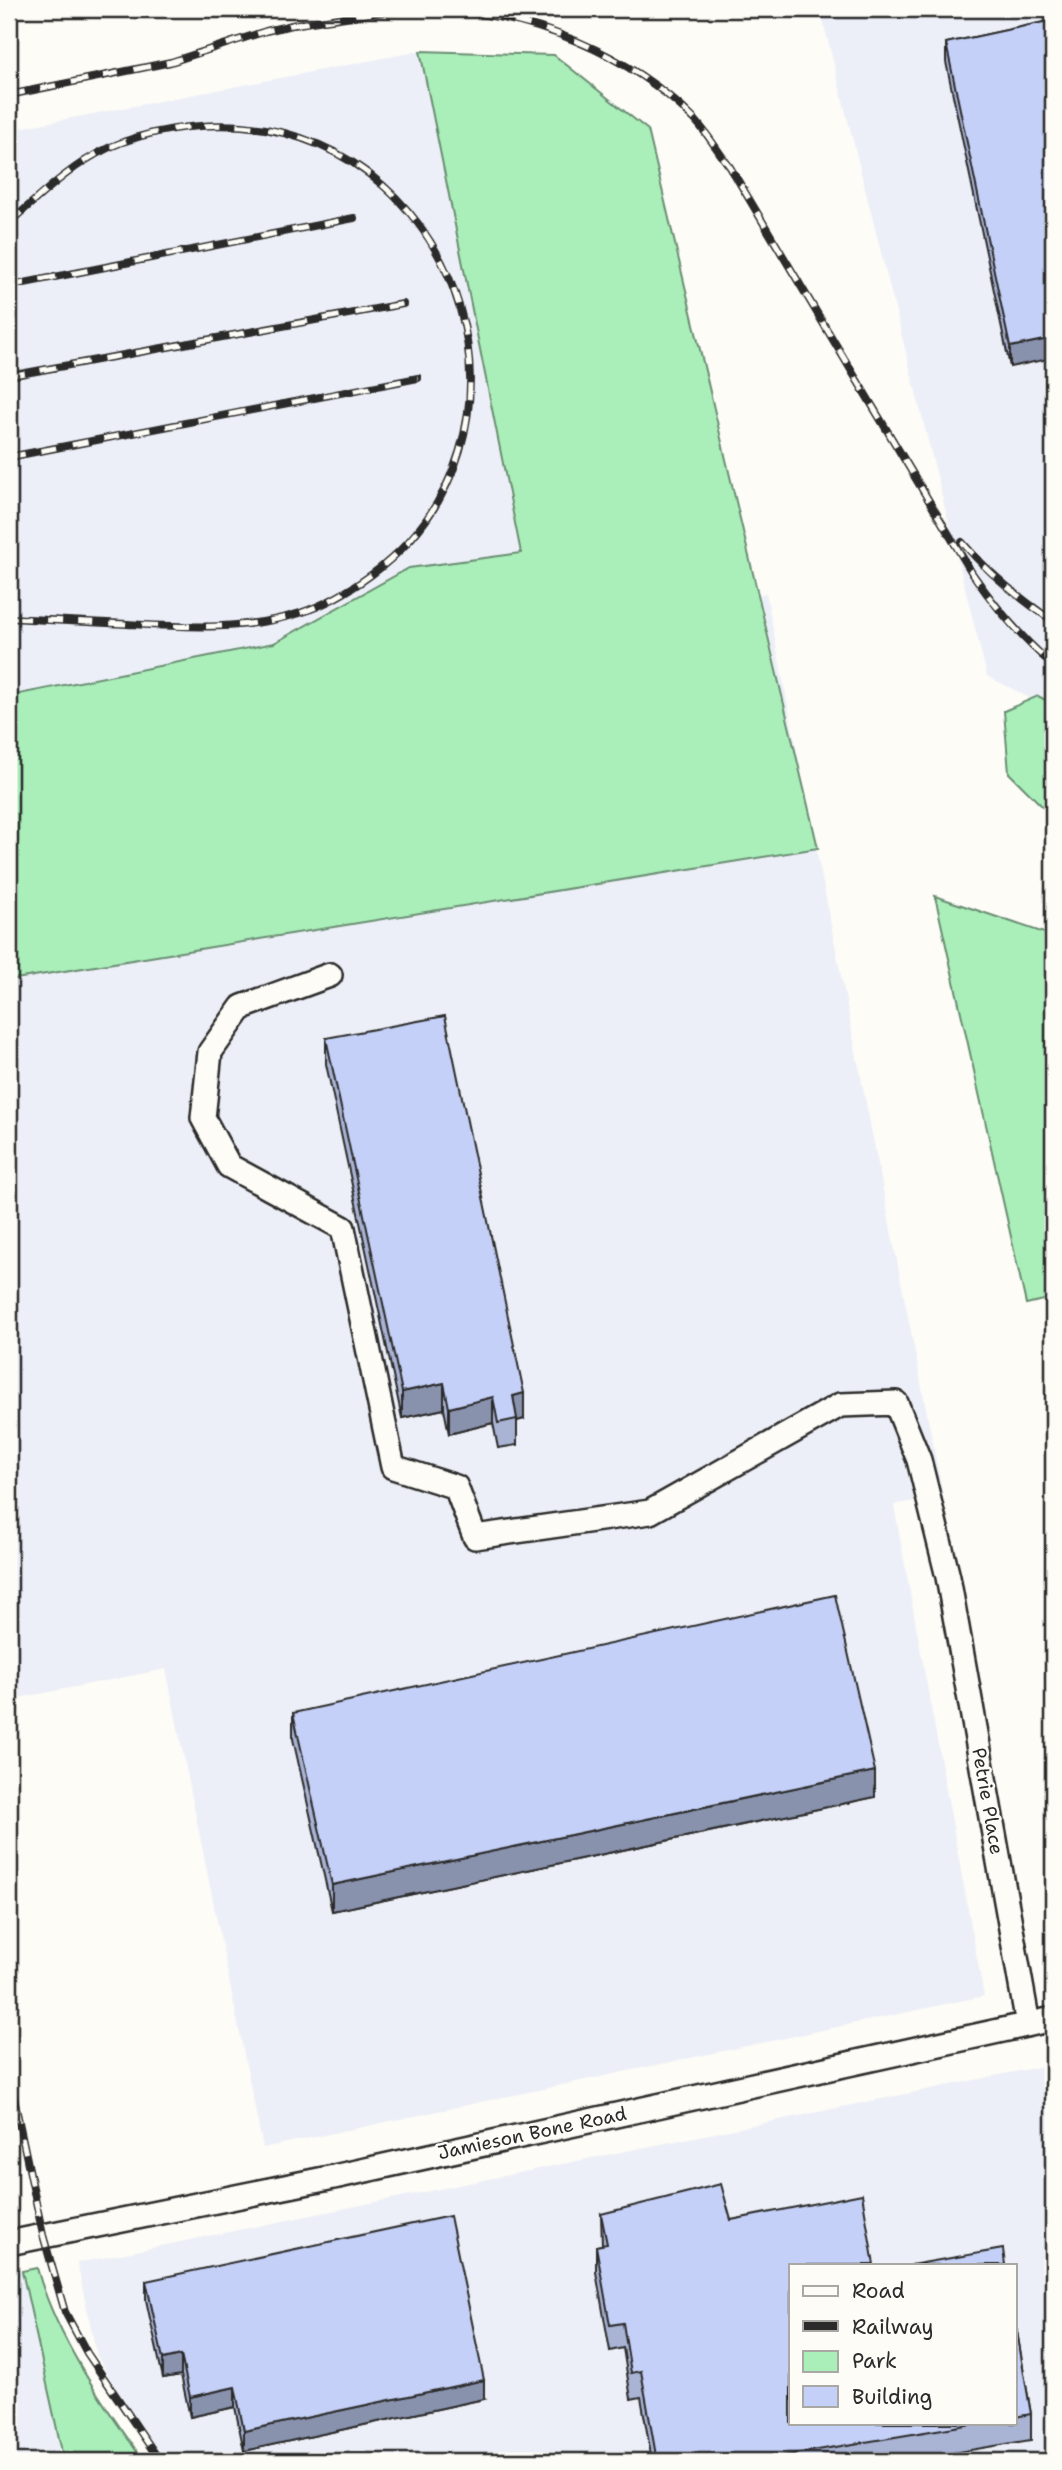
<svg xmlns="http://www.w3.org/2000/svg" width="1062" height="2470" font-family="'Shantell Sans',sans-serif">
	<rect width="100%" height="100%" fill="#fdfcf7"/>
	<filter id="ink" filterUnits="userSpaceOnUse"><feTurbulence type="fractalNoise" baseFrequency=".0143" numOctaves="2"/><feDisplacementMap in="SourceGraphic" scale="14" xChannelSelector="R" yChannelSelector="G"/><feConvolveMatrix kernelMatrix="1 2 1 2 8 2 1 2 1" color-interpolation-filters="sRGB"/></filter>
	<g filter="url(#ink)">
		<g fill="#eceff7" fill-rule="evenodd">
			<path d="M 820,9 L 1053,9 L 1053,710 L 987,676 Z"/>
			<path d="M 420,51 L 536,635 L 766,593 L 943,1495 L 894,1505 L 984,1996 L 263,2148 L 166,1669 L 9,1700 L 9,130 Z"/>
			<path d="M 1053,2064 L 1053,2461 L 168,2461 L 146,2439 L 97,2356 L 77,2263 ZM 791,2265 L 1015,2265 L 1015,2423 L 791,2423 Z"/>
			<path d="M 22,2271 L 64,2461 L 9,2461 L 9,2274 Z"/>
		</g>
		<g fill="#aaefba" stroke="#6a8d72" stroke-width="2">
			<path d="M 420,51 L 554,55 L 648,130 L 818,848 L 9,980 L 9,696 L 274,643 L 409,568 L 521,553 Z"/>
			<path d="M 1038,696 L 1053,704 L 1053,817 L 1009,773 L 1004,711 Z"/>
			<path d="M 935,896 L 1053,936 L 1053,1298 L 1026,1304 Z"/>
			<path d="M 37,2268 C 55,2335 103,2405 144,2461 L 64,2461 L 22,2271 Z"/>
		</g>
		<g fill="none" stroke-linecap="round" stroke-linejoin="round">
			<defs>
				<g id="minor">
					<path d="M 330,975 L 242,1007 L 210,1052 L 203,1118 L 229,1166 L 343,1228 L 393,1467 L 456,1487 L 475,1537 L 650,1512 L 840,1405 L 896,1403 L 919,1460 L 948,1577 L 1028,2024"/>
					<path d="M 9,2243 L 334,2177 L 1053,2019"/>
				</g>
			</defs>
			<use href="#minor" stroke="#2b2b2b" stroke-width="28"/>
			<use href="#minor" stroke="#fdfcf7" stroke-width="23"/>
			<defs>
				<g id="rail">
					<path d="M 292,25 C 341,18 392,8 441,10 C 534,15 629,53 695,120 C 708,134 718,152 730,167 L 972,573 C 996,608 1021,638 1053,665"/>
					<path d="M 9,95 L 171,62 L 266,31 L 301,23"/>
					<path d="M 9,223 C 40,196 70,166 108,148 C 148,130 197,123 242,126 C 467,145 554,441 371,575 C 349,591 325,605 300,613 C 244,631 185,627 127,624 C 88,622 48,620 9,618"/>
					<path d="M 9,286 L 354,218"/>
					<path d="M 9,376 L 403,304"/>
					<path d="M 9,457 L 418,378"/>
					<path d="M 962,542 C 989,574 1019,598 1053,621"/>
					<path d="M 9,2075 L 43,2235 L 65,2312 L 87,2353 L 160,2461"/>
				</g>
			</defs>
			<use href="#rail" stroke="#2b2b2b" stroke-width="8"/>
			<use href="#rail" stroke="#fdfcf7" stroke-width="5" stroke-dasharray="16" stroke-linecap="butt"/>
		</g>
		<g fill="#a9b3d4" stroke="#2b2b2b" stroke-width="2">
			<path d="M 1053,20 L 1010,367 L 946,62 L 946,43 Z"/>
			<path d="M 326,1038 L 524,1419 L 517,1421 L 517,1445 L 498,1448 L 493,1423 L 449,1434 L 444,1409 L 402,1418 L 326,1064 Z"/>
			<path d="M 293,1713 L 875,1797 L 332,1911 L 293,1739 Z"/>
			<path d="M 601,2214 L 791,2423 L 1015,2423 L 1015,2320 L 1031,2414 L 1031,2440 L 904,2461 L 652,2461 L 641,2397 L 631,2399 L 623,2348 L 610,2351 L 596,2272 L 596,2246 L 602,2245 Z"/>
			<path d="M 146,2281 L 484,2399 L 244,2451 L 235,2407 L 190,2417 L 181,2375 L 163,2378 L 146,2300 Z"/>
		</g>
		<g fill="#8992ad" stroke="#2b2b2b" stroke-width="2">
			<path d="M 1053,338 L 1053,358 L 1010,367 L 1010,347 Z"/>
			<path d="M 444,1383 L 444,1409 L 402,1418 L 402,1392 Z"/>
			<path d="M 524,1393 L 524,1419 L 517,1421 L 513,1396 Z"/>
			<path d="M 493,1397 L 493,1423 L 449,1434 L 449,1408 Z"/>
			<path d="M 875,1771 L 875,1797 L 332,1911 L 332,1885 Z"/>
			<path d="M 181,2355 L 181,2375 L 163,2378 L 163,2359 Z"/>
			<path d="M 484,2380 L 484,2399 L 244,2451 L 244,2431 Z"/>
			<path d="M 235,2387 L 235,2407 L 190,2417 L 190,2397 Z"/>
		</g>
		<g fill="#c4d0f7" stroke="#2b2b2b" stroke-width="2">
			<path d="M 1053,20 L 1053,338 L 1010,347 L 946,43 Z"/>
			<path d="M 445,1016 L 524,1393 L 513,1396 L 517,1419 L 498,1423 L 493,1397 L 449,1408 L 444,1383 L 402,1392 L 326,1038 Z"/>
			<path d="M 835,1595 L 875,1771 L 332,1885 L 293,1713 Z"/>
			<path d="M 721,2184 L 731,2220 L 862,2194 L 874,2265 L 791,2265 L 791,2423 L 978,2423 L 753,2461 L 657,2461 L 641,2371 L 631,2373 L 623,2323 L 610,2325 L 596,2246 L 607,2244 L 601,2214 Z"/>
			<path d="M 450,2216 L 484,2380 L 244,2431 L 235,2387 L 190,2397 L 181,2355 L 163,2359 L 146,2281 Z"/>
			<path d="M 1003,2249 L 1005,2265 L 911,2265 Z"/>
			<path d="M 1015,2320 L 1031,2414 L 1015,2417 Z"/>
		</g>
	</g>
	<g text-anchor="middle" dominant-baseline="central" stroke-width="5" stroke-linejoin="round" paint-order="stroke">
		<g font-size="19" fill="#2b2b2b" stroke="#fdfcf7">
			<text transform="translate(988 1801) rotate(80)">Petrie Place</text>
			<text transform="translate(532 2133) rotate(-12)">Jamieson Bone Road</text>
		</g>
	</g>
	<rect width="1062" height="2470" fill="none" stroke="#fdfcf7" stroke-width="35"/>
	<rect x="18" y="18" width="1027" height="2435" fill="none" stroke="#2b2b2b" stroke-width="2.5" filter="url(#ink)"/>
	<rect x="789" y="2264" width="228" height="161" fill="#fdfcf7" stroke="#a9a8a5" stroke-width="2"/>
	<rect x="803" y="2286" width="35" height="10" fill="#fdfcf7" stroke="#a9a8a5" stroke-width="2"/>
	<text x="852" y="2298" font-size="21" fill="#2b2b2b">Road</text>
	<rect x="803" y="2321" width="35" height="10" fill="#2b2b2b" stroke="#a9a8a5" stroke-width="2"/>
	<text x="852" y="2334" font-size="21" fill="#2b2b2b">Railway</text>
	<rect x="803" y="2351" width="35" height="21" fill="#aaefba" stroke="#a9a8a5" stroke-width="2"/>
	<text x="852" y="2368" font-size="21" fill="#2b2b2b">Park</text>
	<rect x="803" y="2386" width="35" height="21" fill="#c4d0f7" stroke="#a9a8a5" stroke-width="2"/>
	<text x="852" y="2404" font-size="21" fill="#2b2b2b">Building</text>
</svg>
